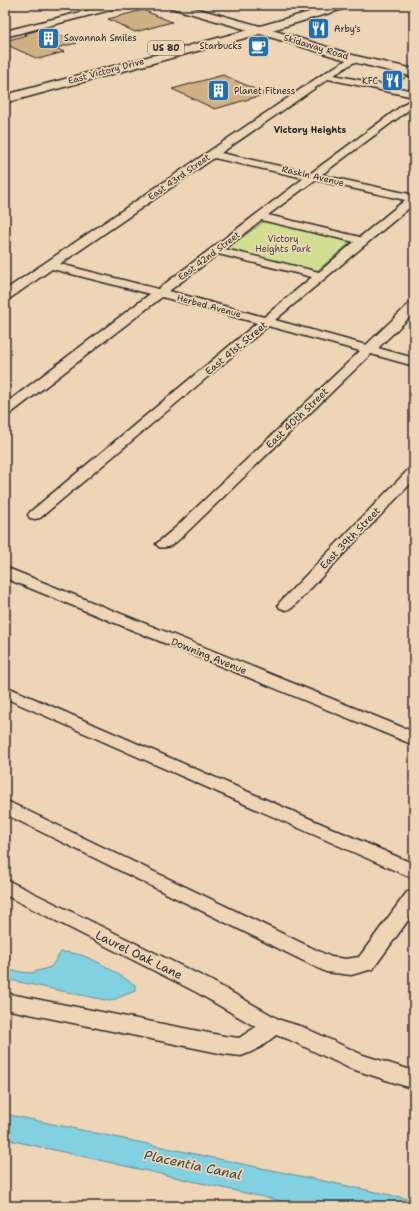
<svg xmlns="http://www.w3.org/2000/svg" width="419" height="1211" font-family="'Shantell Sans',sans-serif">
	<rect width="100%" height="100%" fill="#eed5b6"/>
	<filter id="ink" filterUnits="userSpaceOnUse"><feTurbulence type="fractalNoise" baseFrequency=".025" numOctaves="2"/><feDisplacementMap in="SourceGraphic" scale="8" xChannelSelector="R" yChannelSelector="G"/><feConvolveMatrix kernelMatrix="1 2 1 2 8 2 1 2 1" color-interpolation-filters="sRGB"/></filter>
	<g filter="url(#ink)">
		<path fill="#d2df92" stroke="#7e855e" d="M 265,221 L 351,242 L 317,271 L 226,249 Z"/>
		<g fill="#82d1e0" stroke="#5f8f98">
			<path d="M 61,952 C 89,952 112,971 135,985 L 135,991 L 110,1001 L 5,979 L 5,970 L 31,973 L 51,967 Z"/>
			<path d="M 5,1114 L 414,1200 L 414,1206 L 303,1206 L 5,1139 Z"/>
		</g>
		<g fill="#d0af83" stroke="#2b2b2b">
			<path d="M 143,10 L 172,22 L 135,32 L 108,19 Z"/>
			<path d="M 45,28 L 77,43 L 56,48 L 64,52 L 38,59 L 5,44 L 5,41 L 27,35 L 24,34 Z"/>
			<path d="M 223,75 L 266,94 L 215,109 L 172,89 Z"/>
			<path d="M 391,75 L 405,78 L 395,86 L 381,83 Z"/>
		</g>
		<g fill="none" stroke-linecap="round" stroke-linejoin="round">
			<defs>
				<g id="minor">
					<path d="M 109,5 L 123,5 L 122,7 L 5,37 L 5,31 Z"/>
					<path d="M 353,56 L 356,57 L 358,59 L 356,61 L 334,75 L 414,91 L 414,97 L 328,79 L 221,153 L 311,173 L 411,99 L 414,98 L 414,106 L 321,175 L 414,195 L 414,204 L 275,320 L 366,345 L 410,303 L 414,302 L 414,313 L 378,348 L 414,358 L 414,366 L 371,354 L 185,534 C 177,541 170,550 159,547 L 156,544 L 175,528 L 360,351 L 268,326 L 40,518 L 35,519 L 30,518 L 28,515 L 30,512 L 257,323 L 162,297 L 10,414 L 5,415 L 5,404 L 150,294 L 52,269 L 9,299 L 5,300 L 5,290 L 323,74 ZM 214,158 L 304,178 L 158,289 L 60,264 ZM 315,180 L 405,200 L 360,237 L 268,215 ZM 261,220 L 354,242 L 319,272 L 225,249 ZM 218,254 L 312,277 L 264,317 L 169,291 Z"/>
					<path d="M 414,468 L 414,480 L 292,608 L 286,610 L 280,608 L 278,605 L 280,602 L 409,469 Z"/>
					<path d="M 5,567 L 414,732 L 414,745 L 5,578 Z"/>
					<path d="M 5,686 L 414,864 L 414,879 L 5,698 Z"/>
					<path d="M 5,800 L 331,957 L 346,959 L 359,957 L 407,892 L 414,890 L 414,912 L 373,969 L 351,975 L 326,972 L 5,814 Z"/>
					<path d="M 5,879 L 210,980 L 280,1020 L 303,1027 L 363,1055 L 414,1071 L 414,1089 L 349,1068 L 288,1039 L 276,1035 L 261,1047 L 249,1053 L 241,1056 L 224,1054 L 5,1009 L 5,993 L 224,1036 L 239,1038 L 256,1027 L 196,992 L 5,895 Z"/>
				</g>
				<path id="major" d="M 167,5 L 184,5 L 260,26 L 334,5 L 351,5 L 350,7 L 272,30 L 356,56 L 414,69 L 414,77 L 349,61 L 260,34 L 5,103 L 5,95 L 248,30 L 168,7 Z"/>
			</defs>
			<use href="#minor" stroke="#2b2b2b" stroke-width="3"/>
			<use href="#major" stroke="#2b2b2b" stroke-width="3"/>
			<use href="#minor" fill="#eed5b6" fill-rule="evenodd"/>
			<use href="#major" fill="#eed5b6" fill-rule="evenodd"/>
		</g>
	</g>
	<defs>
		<symbol id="restaurant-square" viewBox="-11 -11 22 22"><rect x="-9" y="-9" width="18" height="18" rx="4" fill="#1f6fb2" stroke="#eed5b6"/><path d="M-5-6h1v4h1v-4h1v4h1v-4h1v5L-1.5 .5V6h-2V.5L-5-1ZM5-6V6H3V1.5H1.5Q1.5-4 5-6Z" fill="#fff"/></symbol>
		<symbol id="building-square" viewBox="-11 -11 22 22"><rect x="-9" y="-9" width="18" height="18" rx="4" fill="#1f6fb2" stroke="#eed5b6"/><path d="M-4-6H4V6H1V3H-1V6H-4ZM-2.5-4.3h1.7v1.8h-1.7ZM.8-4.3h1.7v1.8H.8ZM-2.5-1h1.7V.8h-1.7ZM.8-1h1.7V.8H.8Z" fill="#fff"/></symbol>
		<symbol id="cafe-square" viewBox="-11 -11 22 22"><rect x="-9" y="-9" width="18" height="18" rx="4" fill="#1f6fb2" stroke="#eed5b6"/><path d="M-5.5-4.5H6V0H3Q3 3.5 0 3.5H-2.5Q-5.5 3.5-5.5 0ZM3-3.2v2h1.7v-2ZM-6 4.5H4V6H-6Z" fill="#fff"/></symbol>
	</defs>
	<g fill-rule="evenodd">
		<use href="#restaurant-square" x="306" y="16" width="25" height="25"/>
		<use href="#building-square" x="36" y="26" width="25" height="25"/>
		<use href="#cafe-square" x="246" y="34" width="25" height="25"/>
		<use href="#restaurant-square" x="380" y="68" width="25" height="25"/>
		<use href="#building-square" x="206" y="78" width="25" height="25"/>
	</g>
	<g text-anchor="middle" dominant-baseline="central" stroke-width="3.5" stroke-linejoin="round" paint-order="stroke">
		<g font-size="9" fill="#2b2b2b" stroke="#eed5b6" text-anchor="start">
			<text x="334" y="29">Arby's</text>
			<text x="64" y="38">Savannah Smiles</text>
			<text x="242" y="46" text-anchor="end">Starbucks</text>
			<text x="378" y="81" text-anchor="end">KFC</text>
			<text x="234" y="91">Planet Fitness</text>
		</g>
		<g font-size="9" fill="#2b2b2b" stroke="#eed5b6">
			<text transform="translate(316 47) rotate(17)">Skidaway Road</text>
			<text transform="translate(106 71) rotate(-15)">East Victory Drive</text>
			<text transform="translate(313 176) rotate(13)">Raskin Avenue</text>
			<text transform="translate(179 177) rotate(-35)">East 43rd Street</text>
			<text transform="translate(209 256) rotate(-37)">East 42nd Street</text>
			<text transform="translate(209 306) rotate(15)">Herbed Avenue</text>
		</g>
		<rect fill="#eed5b6" stroke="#665e55" stroke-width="1" x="148" y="41" width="36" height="14" rx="3"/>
		<g font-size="9" font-weight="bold" fill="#2b2b2b">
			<text x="166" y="48">US 80</text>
		</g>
		<g font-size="9" font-weight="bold" fill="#2b2b2b" stroke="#eed5b6">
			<text x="310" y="130">Victory Heights</text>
		</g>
		<g font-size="9" fill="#44463a" stroke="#eed5b6">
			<text x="283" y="239">Victory<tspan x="283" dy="10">Heights Park</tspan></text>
		</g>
		<g font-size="10" fill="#2b2b2b" stroke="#eed5b6">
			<text transform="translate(236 348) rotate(-40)">East 41st Street</text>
			<text transform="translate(297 418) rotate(-44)">East 40th Street</text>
			<text transform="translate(350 538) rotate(-46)">East 39th Street</text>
			<text transform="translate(209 656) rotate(22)">Downing Avenue</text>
		</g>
		<g font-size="12" fill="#2b2b2b" stroke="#eed5b6">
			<text transform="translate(139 955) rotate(26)">Laurel Oak Lane</text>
		</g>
		<g font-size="13" font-style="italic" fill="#384446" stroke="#eed5b6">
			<text transform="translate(193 1165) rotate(12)">Placentia Canal</text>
		</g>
	</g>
	<rect width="419" height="1211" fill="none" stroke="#eed5b6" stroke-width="20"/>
	<rect x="10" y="10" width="399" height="1191" fill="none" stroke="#2b2b2b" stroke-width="1.5" filter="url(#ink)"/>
</svg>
